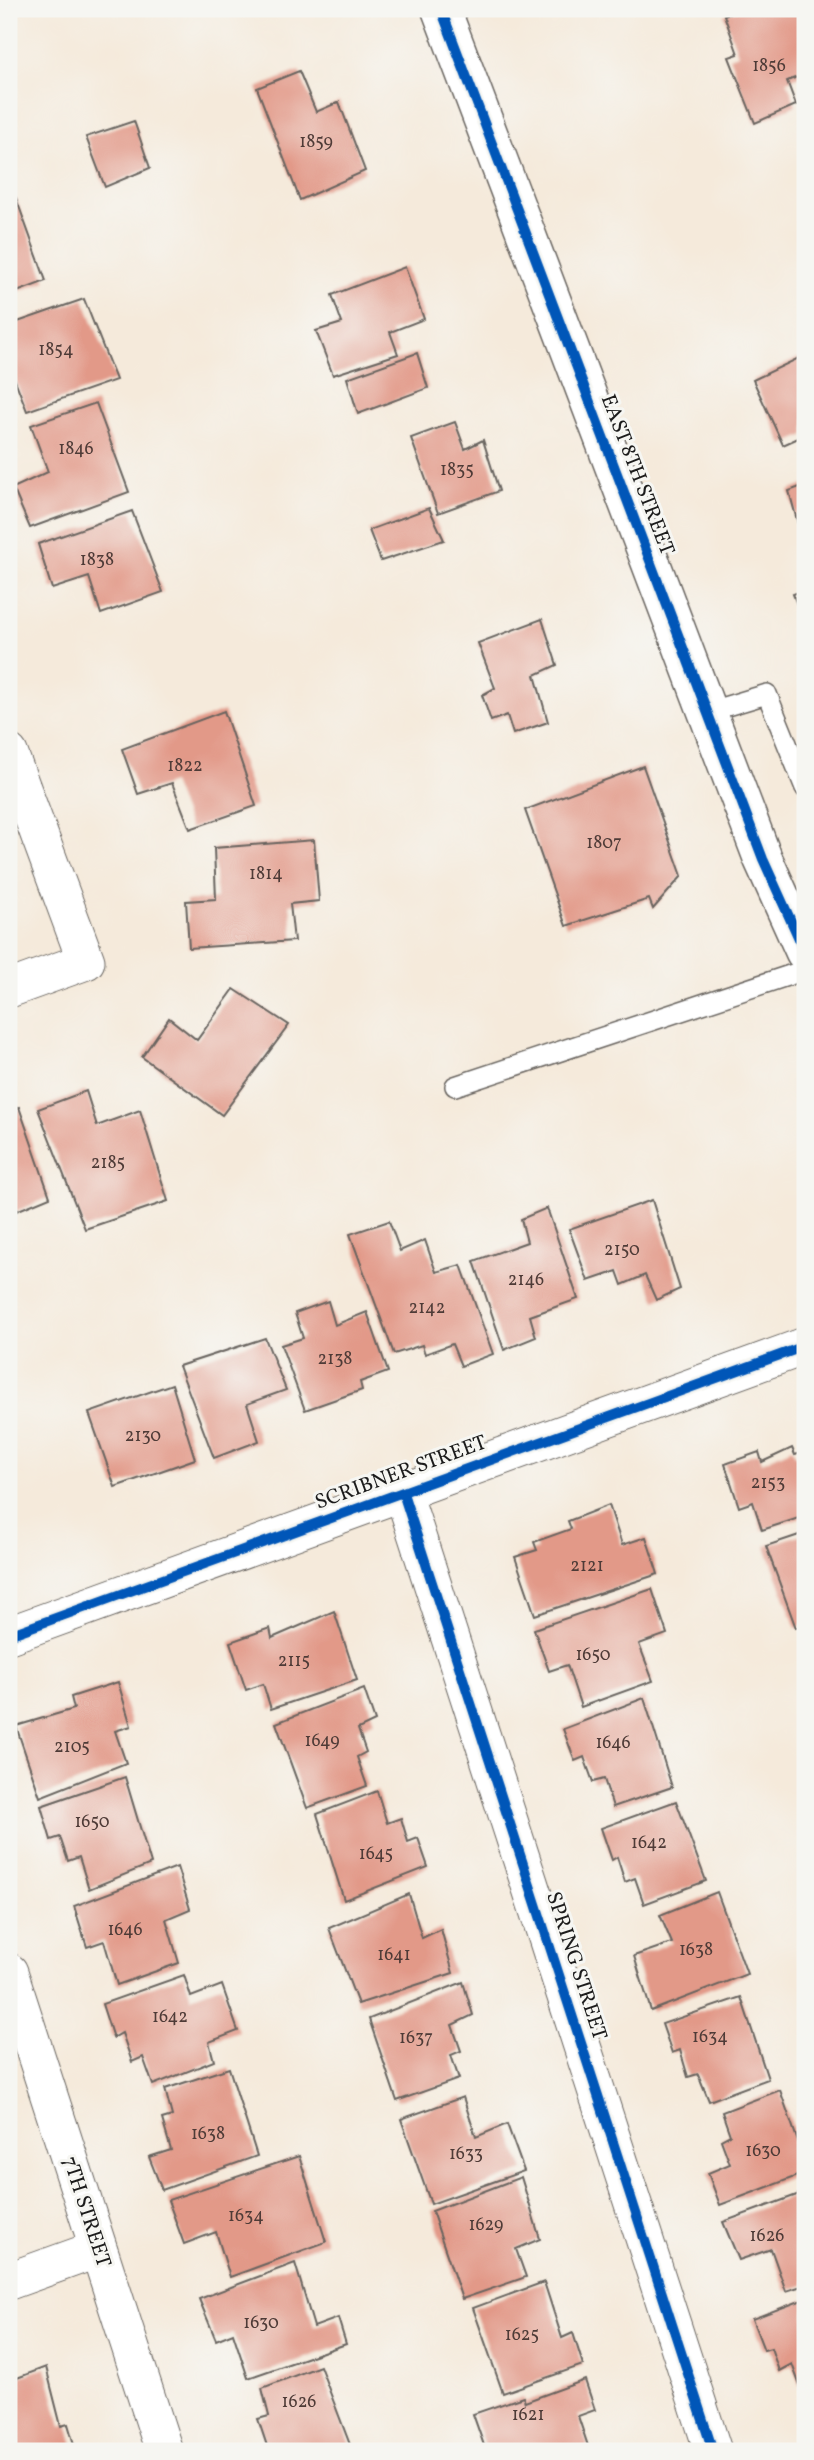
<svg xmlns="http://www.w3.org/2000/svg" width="814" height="2460" font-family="Vollkorn,serif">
	<rect width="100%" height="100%" fill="#f6f6f2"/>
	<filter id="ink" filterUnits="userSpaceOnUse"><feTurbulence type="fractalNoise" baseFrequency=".0143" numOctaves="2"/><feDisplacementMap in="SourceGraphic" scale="14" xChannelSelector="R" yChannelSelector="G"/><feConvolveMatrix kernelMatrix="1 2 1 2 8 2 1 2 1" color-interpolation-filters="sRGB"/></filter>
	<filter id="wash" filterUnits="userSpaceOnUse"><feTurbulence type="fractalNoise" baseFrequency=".00686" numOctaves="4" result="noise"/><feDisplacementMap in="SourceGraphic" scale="28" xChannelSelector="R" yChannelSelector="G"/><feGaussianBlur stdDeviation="1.57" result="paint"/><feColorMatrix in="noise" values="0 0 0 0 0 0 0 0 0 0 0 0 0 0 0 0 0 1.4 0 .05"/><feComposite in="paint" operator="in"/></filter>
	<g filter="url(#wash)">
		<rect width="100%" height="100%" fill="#f5eadb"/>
		<g id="blocks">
			<g fill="#e29988">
				<path d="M 740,9 L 805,9 L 805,74 L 787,81 L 796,105 L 755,123 L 729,57 L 738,54 L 724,15 Z"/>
				<path d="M 299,71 L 316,112 L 339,102 L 365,171 L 300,200 L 257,88 Z"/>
				<path d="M 134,121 L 150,168 L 105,187 L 86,137 Z"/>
				<path d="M 16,198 L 46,281 L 9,295 L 9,201 Z"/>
				<path d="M 405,267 L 424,319 L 390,332 L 398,354 L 333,375 L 316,331 L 342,323 L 332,295 Z"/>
				<path d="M 84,299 L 116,380 L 27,411 L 13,375 L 9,376 L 9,325 Z"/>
				<path d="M 417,353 L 428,388 L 358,414 L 347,378 Z"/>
				<path d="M 805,355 L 805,435 L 783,445 L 753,380 Z"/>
				<path d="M 96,403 L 129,492 L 30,528 L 13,488 L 48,472 L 31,425 Z"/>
				<path d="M 455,422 L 465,449 L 483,440 L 499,491 L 438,513 L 411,438 Z"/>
				<path d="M 805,485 L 805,546 L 804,546 L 789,491 Z"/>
				<path d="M 429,508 L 444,540 L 381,561 L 369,530 Z"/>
				<path d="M 132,511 L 163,592 L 101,614 L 89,577 L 52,589 L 38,544 Z"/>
				<path d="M 805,590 L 805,626 L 793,594 Z"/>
				<path d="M 542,619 L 557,665 L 535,675 L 548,722 L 513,734 L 507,715 L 491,721 L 482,695 L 495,688 L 478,643 Z"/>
				<path d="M 224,711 L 256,806 L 190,829 L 172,783 L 138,794 L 122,749 Z"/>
				<path d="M 643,766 L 682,876 L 653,909 L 649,899 L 566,926 L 525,810 Z"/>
				<path d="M 314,840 L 319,901 L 290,904 L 294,941 L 189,948 L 186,901 L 216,899 L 214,848 Z"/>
				<path d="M 234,989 L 289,1025 L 222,1115 L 142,1057 L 169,1018 L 197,1040 Z"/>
				<path d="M 86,1091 L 97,1126 L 140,1110 L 168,1201 L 85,1229 L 38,1109 Z"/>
				<path d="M 19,1107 L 50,1197 L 9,1214 L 9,1110 Z"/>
				<path d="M 652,1200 L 680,1289 L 656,1300 L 645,1275 L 622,1285 L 617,1271 L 588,1281 L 569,1229 Z"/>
				<path d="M 547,1208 L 578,1299 L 530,1316 L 536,1337 L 504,1350 L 474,1261 L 527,1242 L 521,1219 Z"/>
				<path d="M 389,1221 L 400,1251 L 425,1240 L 436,1272 L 461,1265 L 493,1354 L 461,1366 L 452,1344 L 425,1354 L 422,1345 L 394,1354 L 350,1234 Z"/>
				<path d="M 328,1301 L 335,1325 L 367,1312 L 388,1372 L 360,1382 L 362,1390 L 305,1410 L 281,1345 L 303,1338 L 295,1313 Z"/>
				<path d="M 265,1338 L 286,1390 L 247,1404 L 259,1441 L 214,1458 L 179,1366 Z"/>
				<path d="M 172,1384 L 195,1459 L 115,1487 L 89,1413 Z"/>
				<path d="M 792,1448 L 795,1455 L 805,1452 L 805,1516 L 762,1530 L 753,1502 L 739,1507 L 725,1464 L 759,1452 L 762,1462 Z"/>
				<path d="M 609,1505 L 622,1545 L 646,1537 L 658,1574 L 535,1615 L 515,1557 L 537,1550 L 534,1542 L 571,1529 L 568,1521 Z"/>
				<path d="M 805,1533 L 805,1625 L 796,1628 L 766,1546 Z"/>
				<path d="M 652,1589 L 667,1634 L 639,1644 L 653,1681 L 581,1707 L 567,1665 L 549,1671 L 534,1629 Z"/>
				<path d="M 334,1611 L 357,1680 L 271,1709 L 263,1684 L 246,1690 L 230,1642 L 270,1628 L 272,1638 Z"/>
				<path d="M 118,1682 L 131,1726 L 115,1731 L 126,1763 L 40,1797 L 16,1726 L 74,1709 L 71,1697 Z"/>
				<path d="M 364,1689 L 375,1721 L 358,1729 L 366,1752 L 357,1757 L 367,1786 L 307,1808 L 276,1723 Z"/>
				<path d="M 644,1698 L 672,1787 L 613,1807 L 604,1779 L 593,1782 L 584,1757 L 575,1761 L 563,1729 Z"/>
				<path d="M 125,1777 L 151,1864 L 89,1889 L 79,1857 L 68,1861 L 60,1837 L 51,1840 L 41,1806 Z"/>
				<path d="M 377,1791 L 387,1823 L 401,1818 L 408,1842 L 418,1838 L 428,1867 L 344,1900 L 317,1814 Z"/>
				<path d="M 676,1801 L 706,1881 L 644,1904 L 635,1878 L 625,1882 L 617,1857 L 612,1860 L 601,1828 Z"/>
				<path d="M 177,1867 L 190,1909 L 166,1919 L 179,1963 L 117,1985 L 104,1941 L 87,1947 L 74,1906 Z"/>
				<path d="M 717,1892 L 747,1974 L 651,2011 L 634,1956 L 672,1943 L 660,1915 Z"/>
				<path d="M 409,1894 L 422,1938 L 441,1929 L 453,1973 L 358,2004 L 329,1928 Z"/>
				<path d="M 184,1975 L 191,1997 L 222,1985 L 238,2031 L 209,2042 L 214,2061 L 153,2085 L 143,2057 L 132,2062 L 122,2033 L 113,2038 L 102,2004 Z"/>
				<path d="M 463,1982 L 473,2015 L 452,2025 L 461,2051 L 451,2055 L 459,2079 L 397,2101 L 369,2019 Z"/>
				<path d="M 741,1997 L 768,2079 L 709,2101 L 698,2074 L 688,2077 L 680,2050 L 672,2053 L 662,2024 Z"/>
				<path d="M 229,2068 L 257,2156 L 162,2190 L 149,2157 L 171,2150 L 162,2119 L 172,2116 L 165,2089 Z"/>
				<path d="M 780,2090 L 805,2162 L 805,2173 L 720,2205 L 708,2173 L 730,2164 L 721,2140 L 730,2135 L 722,2112 Z"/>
				<path d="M 463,2097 L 476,2137 L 507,2124 L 524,2171 L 431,2204 L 401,2119 Z"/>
				<path d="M 299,2156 L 326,2242 L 230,2277 L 216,2232 L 184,2244 L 168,2200 Z"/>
				<path d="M 521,2177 L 540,2239 L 516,2249 L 526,2277 L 462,2299 L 432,2211 Z"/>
				<path d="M 805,2192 L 805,2285 L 786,2291 L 771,2249 L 739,2260 L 723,2222 Z"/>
				<path d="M 295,2263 L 314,2327 L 338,2318 L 346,2344 L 248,2378 L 233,2333 L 216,2340 L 199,2299 Z"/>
				<path d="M 544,2282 L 562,2338 L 573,2333 L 583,2365 L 503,2393 L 473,2308 Z"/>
				<path d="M 805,2299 L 805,2393 L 803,2394 L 792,2364 L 779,2371 L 771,2348 L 764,2350 L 752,2319 Z"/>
				<path d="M 320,2366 L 352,2450 L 253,2451 L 267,2446 L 258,2419 L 269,2416 L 262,2388 Z"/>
				<path d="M 46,2367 L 61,2426 L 68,2424 L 76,2451 L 9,2451 L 9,2381 Z"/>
				<path d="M 585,2380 L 595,2410 L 578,2416 L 588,2446 L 579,2451 L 486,2451 L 473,2414 L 523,2397 L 525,2402 Z"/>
			</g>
		</g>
	</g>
	<g filter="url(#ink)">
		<use href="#blocks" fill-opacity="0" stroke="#68645f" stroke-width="2"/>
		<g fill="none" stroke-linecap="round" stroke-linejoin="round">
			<defs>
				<g id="lane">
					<path d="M 707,712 L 767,694 L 805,788"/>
					<path d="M 455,1086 L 805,970"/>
				</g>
				<g id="street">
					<path d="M 9,753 L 86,961 L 9,989"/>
					<path d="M 403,1493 L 713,2451"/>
					<path d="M 9,1635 L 805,1346"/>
					<path d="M 9,1972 L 164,2451"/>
					<path d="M 9,2281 L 98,2249"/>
				</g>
				<path id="secondary" d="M 441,9 L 763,859 L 805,952"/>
			</defs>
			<use href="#lane" stroke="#68645f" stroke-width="22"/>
			<use href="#street" stroke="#68645f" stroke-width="39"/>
			<use href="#secondary" stroke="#68645f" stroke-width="41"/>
			<use href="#lane" stroke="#fff" stroke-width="19"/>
			<use href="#street" stroke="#fff" stroke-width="37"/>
			<use href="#secondary" stroke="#fff" stroke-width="38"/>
			<defs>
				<g id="cycleway">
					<path d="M 441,9 L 763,859 L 805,952"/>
					<path d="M 403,1493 L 713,2451"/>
					<path d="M 9,1635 L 805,1346"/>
				</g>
			</defs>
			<use href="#cycleway" stroke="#f6f6f2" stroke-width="15"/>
			<use href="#cycleway" stroke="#0057b8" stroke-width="10"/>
		</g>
	</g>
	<g text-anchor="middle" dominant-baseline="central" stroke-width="6" stroke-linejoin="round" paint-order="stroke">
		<g font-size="18" fill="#4e3b37">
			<text x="769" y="66">1856</text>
			<text x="316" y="142">1859</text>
			<text x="56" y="350">1854</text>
			<text x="76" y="449">1846</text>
			<text x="457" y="470">1835</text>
			<text x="97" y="560">1838</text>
			<text x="185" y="766">1822</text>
			<text x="604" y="843">1807</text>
			<text x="266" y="874">1814</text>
			<text x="108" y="1163">2185</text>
			<text x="622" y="1250">2150</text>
			<text x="526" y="1280">2146</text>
			<text x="427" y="1308">2142</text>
			<text x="335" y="1359">2138</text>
			<text x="143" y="1436">2130</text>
			<text x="768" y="1483">2153</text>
			<text x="587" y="1566">2121</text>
			<text x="593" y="1655">1650</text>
			<text x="294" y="1661">2115</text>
			<text x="322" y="1741">1649</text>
			<text x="613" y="1743">1646</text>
			<text x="72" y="1747">2105</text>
			<text x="92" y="1822">1650</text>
			<text x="649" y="1843">1642</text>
			<text x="376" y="1854">1645</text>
			<text x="125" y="1930">1646</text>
			<text x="696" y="1950">1638</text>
			<text x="394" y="1955">1641</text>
			<text x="170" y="2017">1642</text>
			<text x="710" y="2037">1634</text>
			<text x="416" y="2038">1637</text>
			<text x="208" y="2134">1638</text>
			<text x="763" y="2151">1630</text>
			<text x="466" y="2154">1633</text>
			<text x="246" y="2216">1634</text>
			<text x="486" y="2225">1629</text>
			<text x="767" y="2236">1626</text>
			<text x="261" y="2323">1630</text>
			<text x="522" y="2335">1625</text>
			<text x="299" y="2402">1626</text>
			<text x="528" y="2415">1621</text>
		</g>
		<g font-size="21" fill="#1c1c1c" stroke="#f6f6f2">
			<text transform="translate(637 475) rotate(69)">EAST 8TH STREET</text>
			<text transform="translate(401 1473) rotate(-20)">SCRIBNER STREET</text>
			<text transform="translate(576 1966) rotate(72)">SPRING STREET</text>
			<text transform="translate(86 2212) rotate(72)">7TH STREET</text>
		</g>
	</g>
	<rect width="814" height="2460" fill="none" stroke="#f6f6f2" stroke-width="35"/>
</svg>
